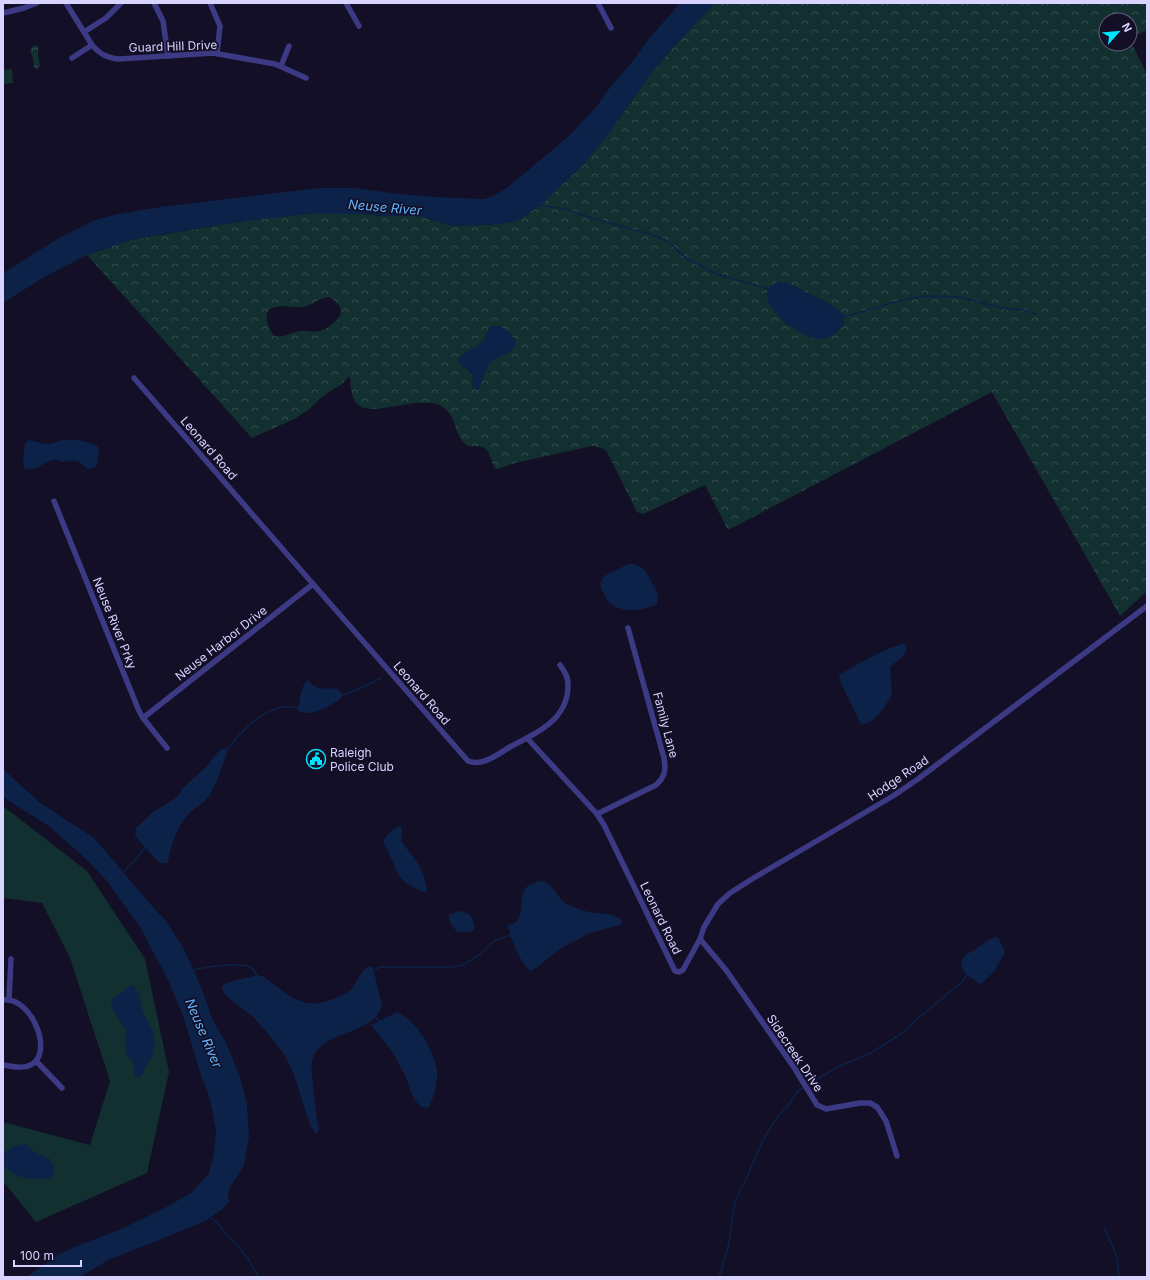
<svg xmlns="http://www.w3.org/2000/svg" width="1150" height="1280" font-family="Inter,sans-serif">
	<defs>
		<pattern id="forest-crowns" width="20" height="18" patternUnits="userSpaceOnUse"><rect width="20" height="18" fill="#12302f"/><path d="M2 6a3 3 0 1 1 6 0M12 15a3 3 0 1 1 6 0" fill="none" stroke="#344d4e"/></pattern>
	</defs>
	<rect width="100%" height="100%" fill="#130f26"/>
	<g fill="#12302f">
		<path d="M 12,69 L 13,83 L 3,84 L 3,70 Z"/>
		<path d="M 3,806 L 87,871 L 145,959 L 169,1072 L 147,1173 L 36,1222 L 3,1181 L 3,1122 L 90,1145 L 110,1081 L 70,958 L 42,903 L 3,898 Z"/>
	</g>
	<g fill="url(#forest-crowns)" fill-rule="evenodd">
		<path d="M 715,3 L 1029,3 L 1029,4 L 1032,3 L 1147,3 L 1147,30 L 1130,38 L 1130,20 L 1106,20 L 1106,44 L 1130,44 L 1130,40 L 1147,74 L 1147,591 L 1120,616 L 992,392 L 728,530 L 705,485 L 643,514 L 637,512 L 607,452 L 602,448 L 592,446 L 515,463 L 498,469 L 495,468 C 491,463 491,454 486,449 C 479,443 469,450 463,442 C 454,431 456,414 441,406 C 419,394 372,419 357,404 C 351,398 351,386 350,378 L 348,377 L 342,384 L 323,396 L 307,411 L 294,419 L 252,438 L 87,255 L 130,240 L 237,222 L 279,216 L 309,214 L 363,214 L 382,216 L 420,216 L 449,225 L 455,226 L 500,224 L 520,219 L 652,72 L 688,30 ZM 787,283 L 830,304 L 788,325 L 780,317 L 772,307 ZM 329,297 C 334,300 340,304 341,311 C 341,320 326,330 319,331 C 312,333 304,329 297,332 C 288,334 281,339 273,335 C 267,326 261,309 276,307 C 285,305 294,308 302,307 C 312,306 319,298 329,297 ZM 487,332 L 507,353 L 494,359 L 489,363 L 479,388 L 472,385 L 473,375 L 468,370 L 461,356 C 472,350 485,345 487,332 Z"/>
		<path d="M 33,46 L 38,46 L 38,55 L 40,66 L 37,69 L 34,67 L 33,58 L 30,50 Z"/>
	</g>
	<g fill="#0c2248">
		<path d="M 680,3 L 715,3 L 670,51 L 652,72 L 610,132 L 586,162 L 541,205 L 520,219 L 512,222 L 500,224 L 455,226 L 449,225 L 420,216 L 382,216 L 363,214 L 309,214 L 237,222 L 130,240 L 87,255 L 44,277 L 3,303 L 3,273 L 59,238 L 95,220 L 113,215 L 160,207 L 319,188 L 354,188 L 400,194 L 436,197 L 483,199 L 491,197 L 508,187 L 569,136 L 597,106 L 608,90 L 632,62 L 647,41 Z"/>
		<path d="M 778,282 L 787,283 L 830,304 L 842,313 L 844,317 L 844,324 C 839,331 831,339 822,339 C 803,339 771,315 767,297 C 766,294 768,289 770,286 Z"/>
		<path d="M 491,326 C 503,324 512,333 516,343 C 513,355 499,354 491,362 C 487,365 482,383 479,389 L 477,390 L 473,388 C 472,383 474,378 472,374 C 470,368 461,369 458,361 C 461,352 474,350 481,343 C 487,339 486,331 491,326 Z"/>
		<path d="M 29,440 C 35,441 41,444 47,444 C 52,444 58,441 63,440 C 73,439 92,441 99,448 L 97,465 C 85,475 86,463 76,461 C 71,460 67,462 63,462 C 60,462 57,460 54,460 C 44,460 35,474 24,468 L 23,463 L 25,443 Z"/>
		<path d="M 629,564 L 634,564 L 641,567 L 646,572 L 658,594 L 657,604 C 644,611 619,614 608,601 C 606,599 605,596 604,593 C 601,589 599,584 602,579 C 608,572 621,568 629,564 Z"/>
		<path d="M 902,644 L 906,645 L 907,650 L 903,656 L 890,667 L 892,695 C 886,704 874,726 861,724 L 840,681 L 839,675 C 859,663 880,651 902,644 Z"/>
		<path d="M 307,680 C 310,683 314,686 318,688 C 327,690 335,685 342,693 L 341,698 C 332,706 308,718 298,711 C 300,700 300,689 307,680 Z"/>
		<path d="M 222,749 L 227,749 L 227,753 C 222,767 217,783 209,796 C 205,802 199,805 193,810 C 177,824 172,842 168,862 L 166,863 L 160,863 L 150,853 L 137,838 L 135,835 L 136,828 L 153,812 L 168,803 L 177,797 L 183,788 L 207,766 L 218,752 Z"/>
		<path d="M 3,769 L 39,802 L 94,838 L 152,906 L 166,921 L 184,949 L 203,992 L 212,1018 L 227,1045 L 240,1077 L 247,1104 L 249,1136 L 245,1161 L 242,1169 L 229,1189 L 228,1197 L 229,1202 L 221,1210 L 205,1221 L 157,1241 L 108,1260 L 80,1277 L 27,1277 L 56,1256 L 74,1247 L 114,1232 L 125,1227 L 161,1210 L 191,1193 L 209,1173 L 214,1152 L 216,1131 L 210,1099 L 201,1075 L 183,1016 L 169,982 L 139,925 L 106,880 L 86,859 L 49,826 L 9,801 L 3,796 Z"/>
		<path d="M 398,827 L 401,827 L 402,832 L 401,841 L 419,865 L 424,876 L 427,890 L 425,892 C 391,881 399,867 383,842 C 386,835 392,830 398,827 Z"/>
		<path d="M 539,881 C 553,880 555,897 567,904 C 573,907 582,910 588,912 C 599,914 613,912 621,920 L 622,924 L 588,934 L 560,949 L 536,968 L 530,971 C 520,961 510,939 508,925 C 526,924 518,899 525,889 C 528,884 535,883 539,881 Z"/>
		<path d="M 459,911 C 470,912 473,918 475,928 L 471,932 L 458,932 C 453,928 448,921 449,915 Z"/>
		<path d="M 998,937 L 1005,952 L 994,972 L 981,984 C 973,980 956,969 963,958 C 966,953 972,952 976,949 C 984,944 988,938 998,937 Z"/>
		<path d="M 369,966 L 373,968 L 382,1005 C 375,1034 325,1031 314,1055 C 310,1065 312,1074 313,1085 C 314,1100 316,1115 319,1130 L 317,1133 L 315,1133 L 310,1125 L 294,1075 L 284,1054 L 267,1032 L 253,1017 L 225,995 L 222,988 L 224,984 L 233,981 L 258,975 L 264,977 C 286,993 302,1011 331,1000 C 337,997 344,995 350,990 C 358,983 359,971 369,966 Z"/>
		<path d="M 132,985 L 134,986 L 139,994 L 143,1013 L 153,1031 L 155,1045 L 152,1057 L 147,1064 L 142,1075 L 139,1077 L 136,1077 L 135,1075 C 134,1071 134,1066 133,1062 C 131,1058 127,1057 126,1052 C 125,1045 127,1038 125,1030 C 122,1019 100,1003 119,994 C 124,991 126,987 132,985 Z"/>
		<path d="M 397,1012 C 416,1020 434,1050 437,1070 C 438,1081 434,1098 429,1107 L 424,1108 L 417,1103 L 411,1093 L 406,1077 L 392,1051 L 371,1025 Z"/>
		<path d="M 24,1144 L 27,1145 L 37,1154 L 49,1158 C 60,1175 54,1180 36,1179 C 23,1178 3,1175 3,1158 C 3,1148 16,1146 24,1144 Z"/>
	</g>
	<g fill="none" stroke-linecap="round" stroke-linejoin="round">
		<g stroke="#0c2248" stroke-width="1.5">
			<path d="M 541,203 L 541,205 L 568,210 L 598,220 L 650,234 L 667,241 L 685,257 L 714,273 L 768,289"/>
			<path d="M 844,317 L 891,303 L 924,296 L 959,297 L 1007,309 L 1024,310 L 1036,314"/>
			<path d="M 341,696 L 361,688 L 381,678"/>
			<path d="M 226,750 C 241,733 258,712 282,707 C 288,706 294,708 300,707"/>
			<path d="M 122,874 L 146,847"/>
			<path d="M 193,970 C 204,967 240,962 250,967 C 254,969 256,973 257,976"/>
			<path d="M 373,971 L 380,967 L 451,967 L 463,965 L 479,955 L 494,941 L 510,935"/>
			<path d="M 375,1017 L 379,1021"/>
			<path d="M 209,1216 L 216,1222 L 248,1258 L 252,1266 L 259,1277"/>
			<path d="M 1104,1227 L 1117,1257 L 1119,1277"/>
			<path d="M 718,1277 L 721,1272 L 729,1243 L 735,1201 L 745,1181 L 764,1138 L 776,1119 L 787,1107 L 797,1092 L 837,1067 L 871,1053 L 902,1033 L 916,1020 L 962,982 L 967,975"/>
		</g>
		<g stroke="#3d3a85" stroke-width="5.5">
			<path d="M 66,3 L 92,45 C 100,54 107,58 119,59 L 213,53 L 275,64 L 306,78"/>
			<path d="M 154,3 L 163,21 L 168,56"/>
			<path d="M 210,3 L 220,26 L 217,53"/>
			<path d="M 346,3 L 359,26"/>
			<path d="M 598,3 L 611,28"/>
			<path d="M 3,13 L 24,8 L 37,3"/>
			<path d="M 84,32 L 106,18 L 121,3"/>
			<path d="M 72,58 L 92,45"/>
			<path d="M 281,66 L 289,46"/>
			<path d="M 134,378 L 313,584 L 468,761 C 482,767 498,754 510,747 C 532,735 561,724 567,696 C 568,690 569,681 566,675 C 565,672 562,668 560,665"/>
			<path d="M 54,501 L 139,711 L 143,718 L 167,748"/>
			<path d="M 143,718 L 313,584"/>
			<path d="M 527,738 L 597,814 L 604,825 L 675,971 L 679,972 L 683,970 L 700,939 L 704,927 L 718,904 L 730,893 L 752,879 L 893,796 L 918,779 L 1147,606"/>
			<path d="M 597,814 L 656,785 C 665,777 666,770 664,758 L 628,628"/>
			<path d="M 700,939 L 726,970 L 795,1069 L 817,1105 L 826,1109 L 860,1103 L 870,1103 L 877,1107 L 886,1121 L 897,1156"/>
			<path d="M 9,999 L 11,959"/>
			<path d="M 3,1000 C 33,996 56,1058 28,1066 C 20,1069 11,1066 3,1065"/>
			<path d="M 36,1061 L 62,1088"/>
		</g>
	</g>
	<defs>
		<symbol id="civic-ring" viewBox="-11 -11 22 22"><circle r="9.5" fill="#130f26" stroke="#00e5ff" stroke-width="1.5"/><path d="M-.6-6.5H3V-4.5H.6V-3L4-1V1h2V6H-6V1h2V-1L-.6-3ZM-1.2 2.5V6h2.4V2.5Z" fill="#00e5ff"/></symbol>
	</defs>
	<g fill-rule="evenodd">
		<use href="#civic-ring" x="305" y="748" width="22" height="22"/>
	</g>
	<g text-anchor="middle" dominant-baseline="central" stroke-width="3.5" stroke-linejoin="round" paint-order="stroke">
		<g font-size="12" fill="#d9d4ff" stroke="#130f26">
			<text transform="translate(173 46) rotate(-2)">Guard Hill Drive</text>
			<text transform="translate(209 448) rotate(49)">Leonard Road</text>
			<text transform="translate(115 623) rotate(68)">Neuse River Prky</text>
			<text transform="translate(221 643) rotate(-38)">Neuse Harbor Drive</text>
			<text transform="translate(422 693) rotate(49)">Leonard Road</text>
			<text transform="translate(666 725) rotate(75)">Family Lane</text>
			<text transform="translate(898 778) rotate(-34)">Hodge Road</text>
			<text transform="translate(661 918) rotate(64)">Leonard Road</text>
			<text transform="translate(795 1053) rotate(56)">Sidecreek Drive</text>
		</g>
		<g font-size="12" fill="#d9d4ff" stroke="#130f26" text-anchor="start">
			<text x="330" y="752">Raleigh<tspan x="330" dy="14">Police Club</tspan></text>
		</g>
		<g font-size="13" font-style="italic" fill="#62b6ff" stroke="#130f26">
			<text transform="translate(385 207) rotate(5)">Neuse River</text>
			<text transform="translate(204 1033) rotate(67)">Neuse River</text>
		</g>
	</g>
	<rect width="1150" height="1280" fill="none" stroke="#d9d4ff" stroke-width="8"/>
	<g transform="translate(1118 32) rotate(63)"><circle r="19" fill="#130f26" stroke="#625e7d"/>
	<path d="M0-3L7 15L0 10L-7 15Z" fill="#00e5ff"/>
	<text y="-6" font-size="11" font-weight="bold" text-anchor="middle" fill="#d9d4ff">N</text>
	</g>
	<path d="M14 1260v6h67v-6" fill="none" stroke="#d9d4ff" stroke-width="2"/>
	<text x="20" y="1260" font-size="12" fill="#d9d4ff" stroke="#130f26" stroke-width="3" paint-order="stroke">100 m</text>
</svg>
